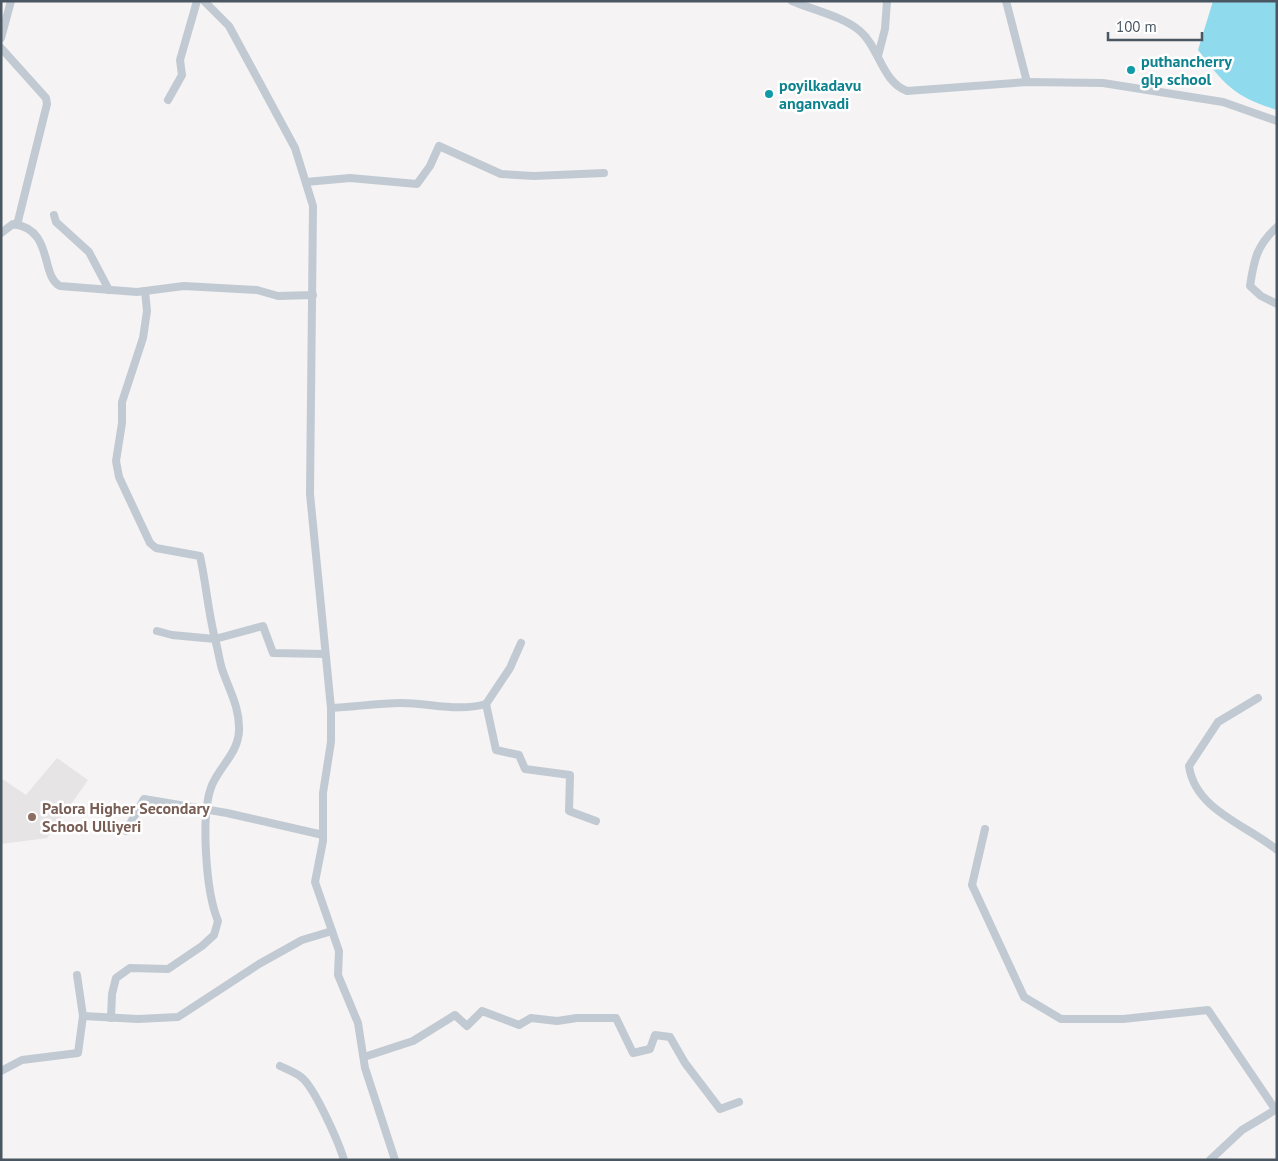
<svg xmlns="http://www.w3.org/2000/svg" width="1278" height="1161" font-family="'PT Sans',sans-serif">
	<rect width="100%" height="100%" fill="#f5f3f3"/>
	<path fill="#e6e4e5" d="M 57,758 L 88,780 L 47,838 L 1,844 L 1,778 L 26,795 Z"/>
	<path fill="#90daee" d="M 1213,1 L 1277,1 L 1277,110 C 1233,96 1225,85 1198,50 Z"/>
	<g fill="none" stroke-linecap="round" stroke-linejoin="round">
		<g stroke="#c1cad2" stroke-width="8">
			<path d="M 204,1 L 229,26 L 295,148 L 313,206 L 310,494 L 331,708 L 331,742 L 323,793 L 323,841 L 315,882 L 339,951 L 338,975 L 358,1023 L 365,1068 L 395,1160"/>
			<path d="M 792,1 C 813,10 842,16 860,31 C 879,47 882,82 907,91 L 1027,82 L 1103,83 L 1223,102 L 1277,121"/>
			<path d="M 1006,1 L 1027,82"/>
			<path d="M 1,38 L 11,1"/>
			<path d="M 1,48 L 46,98 L 47,104 L 17,225"/>
			<path d="M 878,56 L 885,29 L 887,1"/>
			<path d="M 168,100 L 182,75 L 180,60 L 197,1"/>
			<path d="M 306,182 L 350,178 L 417,184 L 430,166 L 439,146 L 501,174 L 534,176 L 604,173"/>
			<path d="M 54,215 L 56,222 L 89,252 L 109,290"/>
			<path d="M 1277,227 C 1257,245 1254,259 1250,286 L 1261,296 L 1277,304"/>
			<path d="M 1,233 L 13,224 C 54,229 40,276 60,286 L 137,292 L 184,286 L 257,290 L 278,296 L 313,295"/>
			<path d="M 145,291 L 147,311 L 143,338 L 122,402 L 122,423 L 116,461 L 119,477 L 150,543 L 156,548 L 200,556 C 206,583 208,611 215,639 L 263,626 L 273,653 L 325,654"/>
			<path d="M 1258,698 L 1218,722 L 1189,766 C 1195,810 1247,825 1277,850"/>
			<path d="M 486,704 L 510,668 L 521,643"/>
			<path d="M 331,708 C 354,707 378,703 401,703 C 430,703 457,712 486,704 L 496,750 L 519,755 L 525,769 L 570,775 L 569,811 L 596,821"/>
			<path d="M 985,829 L 972,885 L 1024,997 L 1061,1019 L 1123,1019 L 1208,1010 L 1275,1109"/>
			<path d="M 126,831 L 144,799 L 227,813 L 323,835"/>
			<path d="M 77,975 L 83,1016"/>
			<path d="M 111,1018 L 112,994 L 116,978 L 130,968 L 168,969 L 202,946 L 214,935 L 218,921 C 206,892 200,814 212,785 C 220,766 238,753 239,731 C 240,707 229,690 222,669 C 219,659 218,649 215,639 L 172,635 L 157,631"/>
			<path d="M 364,1057 L 413,1041 L 455,1015 L 467,1026 L 482,1011 L 519,1025 L 531,1018 L 557,1021 L 577,1018 L 616,1018 L 633,1053 L 650,1049 L 655,1035 L 670,1037 L 685,1063 L 720,1109 L 739,1102"/>
			<path d="M 280,1066 C 286,1069 295,1072 301,1077 C 314,1086 339,1143 344,1160"/>
			<path d="M 1,1071 L 22,1060 L 78,1053 L 83,1016 L 138,1019 L 178,1017 L 259,964 L 302,940 L 332,931"/>
			<path d="M 1210,1160 L 1242,1130 L 1277,1109"/>
		</g>
	</g>
	<g fill="#0f9aa8" stroke="#fff" stroke-width="2">
		<circle cx="1131" cy="70" r="5"/>
		<circle cx="769" cy="94" r="5"/>
	</g>
	<circle fill="#8d6e63" stroke="#fff" stroke-width="2" cx="32" cy="817" r="5"/>
	<g text-anchor="middle" dominant-baseline="central" stroke-width="5" stroke-linejoin="round" paint-order="stroke">
		<g font-size="16" font-weight="bold" fill="#0d838f" stroke="#fff" text-anchor="start">
			<text x="1141" y="61">puthancherry<tspan x="1141" dy="18">glp school</tspan></text>
			<text x="779" y="85">poyilkadavu<tspan x="779" dy="18">anganvadi</tspan></text>
		</g>
		<g font-size="16" font-weight="bold" fill="#785e54" stroke="#fff" text-anchor="start">
			<text x="42" y="808">Palora Higher Secondary<tspan x="42" dy="18">School Ulliyeri</tspan></text>
		</g>
	</g>
	<rect width="1278" height="1161" fill="none" stroke="#4a5661" stroke-width="5"/>
	<path d="M1108 32v8h94v-8" fill="none" stroke="#4a5661" stroke-width="2.5"/>
	<text x="1116" y="32" font-size="15" fill="#4a5661" stroke="#ffffff" stroke-width="4" paint-order="stroke">100 m</text>
</svg>
